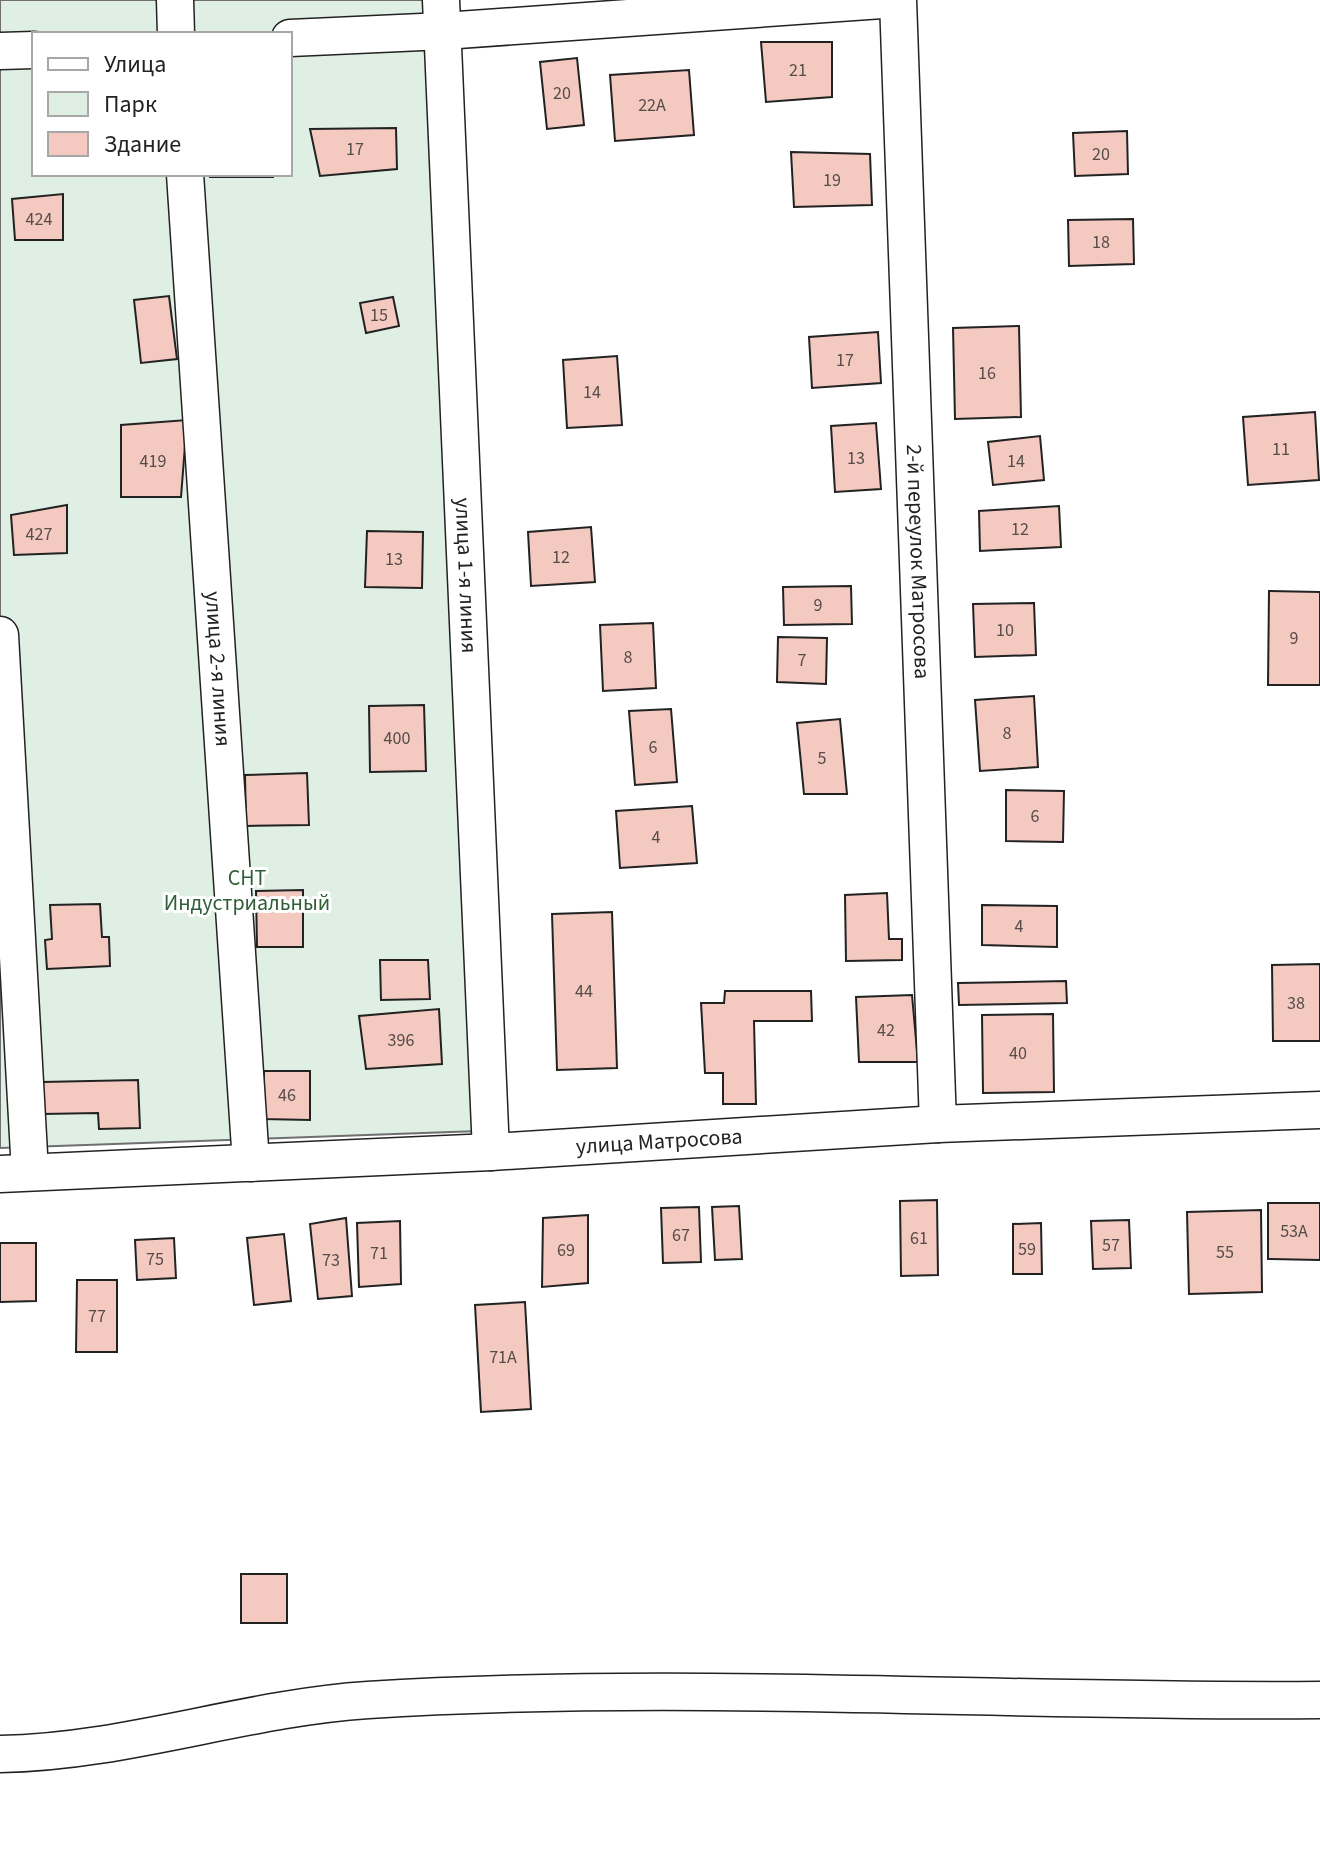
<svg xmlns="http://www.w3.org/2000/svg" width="1320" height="1865" font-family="'Source Sans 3',sans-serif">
	<rect width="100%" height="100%" fill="#fff"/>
	<path fill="#e0efe3" stroke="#6f6f6f" stroke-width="2" fill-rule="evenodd" d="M 0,0 L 449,0 L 507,1130 L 0,1148 ZM 34,34 L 290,34 L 290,174 L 34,174 Z"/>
	<g fill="#f3c9c0" stroke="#222" stroke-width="2">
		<path d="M 761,42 L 832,42 L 832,97 L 766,102 Z"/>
		<path d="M 577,58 L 584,125 L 547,129 L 540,62 Z"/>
		<path d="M 689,70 L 694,135 L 615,141 L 610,75 Z"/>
		<path d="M 396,128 L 397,169 L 320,176 L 310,129 Z"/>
		<path d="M 1127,131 L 1128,174 L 1075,176 L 1073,133 Z"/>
		<path d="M 791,152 L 870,154 L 872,205 L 794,207 Z"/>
		<rect x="210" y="174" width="63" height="3"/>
		<path d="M 63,194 L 63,240 L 15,240 L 12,199 Z"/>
		<path d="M 1133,219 L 1134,264 L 1069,266 L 1068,220 Z"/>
		<path d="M 169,296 L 177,359 L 141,363 L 134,300 Z"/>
		<path d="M 393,297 L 399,326 L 366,333 L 360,303 Z"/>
		<path d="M 1019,326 L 1021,417 L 955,419 L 953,328 Z"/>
		<path d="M 878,332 L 881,383 L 812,388 L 809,337 Z"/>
		<path d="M 617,356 L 622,425 L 567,428 L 563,360 Z"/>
		<path d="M 1315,412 L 1319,480 L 1248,485 L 1243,417 Z"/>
		<path d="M 187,420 L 181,497 L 121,497 L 121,425 Z"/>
		<path d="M 876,423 L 881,489 L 835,492 L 831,426 Z"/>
		<path d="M 1040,436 L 1044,480 L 993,485 L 988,442 Z"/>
		<path d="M 67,505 L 67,553 L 14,555 L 11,515 Z"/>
		<path d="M 1059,506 L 1061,547 L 980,551 L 979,511 Z"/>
		<path d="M 591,527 L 595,582 L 531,586 L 528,532 Z"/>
		<path d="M 367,531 L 423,532 L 422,588 L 365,587 Z"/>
		<path d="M 851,586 L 852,624 L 784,625 L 783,587 Z"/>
		<path d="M 1269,591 L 1320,592 L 1320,685 L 1268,685 Z"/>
		<path d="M 1034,603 L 1036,655 L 975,657 L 973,604 Z"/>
		<path d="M 653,623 L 656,688 L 603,691 L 600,625 Z"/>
		<path d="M 778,637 L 827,638 L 826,684 L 777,682 Z"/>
		<path d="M 1034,696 L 1038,767 L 980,771 L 975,700 Z"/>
		<path d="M 424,705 L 426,771 L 370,772 L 369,706 Z"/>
		<path d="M 671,709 L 677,782 L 635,785 L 629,711 Z"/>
		<path d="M 840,719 L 847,794 L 804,794 L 797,723 Z"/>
		<path d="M 307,773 L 309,825 L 246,826 L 245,775 Z"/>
		<path d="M 1006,790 L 1064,791 L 1063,842 L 1006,841 Z"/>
		<path d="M 692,806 L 697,863 L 620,868 L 616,811 Z"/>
		<path d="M 303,890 L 303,947 L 257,947 L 256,891 Z"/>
		<path d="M 887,893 L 889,939 L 902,939 L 902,960 L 846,961 L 845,895 Z"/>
		<path d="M 100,904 L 102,937 L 109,937 L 110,966 L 47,969 L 45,940 L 52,939 L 50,905 Z"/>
		<path d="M 982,905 L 1057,906 L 1057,947 L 982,945 Z"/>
		<path d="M 612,912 L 617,1068 L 557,1070 L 552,914 Z"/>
		<path d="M 380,960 L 428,960 L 430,999 L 381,1000 Z"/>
		<path d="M 1320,964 L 1320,1041 L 1273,1041 L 1272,965 Z"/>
		<path d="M 1066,981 L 1067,1003 L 959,1005 L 958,983 Z"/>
		<path d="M 725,991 L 811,991 L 812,1021 L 754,1021 L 756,1104 L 723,1104 L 723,1073 L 705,1073 L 701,1003 L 724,1003 Z"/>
		<path d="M 912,995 L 918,1062 L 859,1062 L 856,997 Z"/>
		<path d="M 439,1009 L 442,1064 L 366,1069 L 359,1016 Z"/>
		<path d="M 1053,1014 L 1054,1092 L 983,1093 L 982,1015 Z"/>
		<path d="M 264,1071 L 310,1071 L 310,1120 L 263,1119 Z"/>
		<path d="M 138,1080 L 140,1128 L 99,1129 L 98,1113 L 43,1114 L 42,1082 Z"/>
		<path d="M 937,1200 L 938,1275 L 901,1276 L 900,1201 Z"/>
		<path d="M 1268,1203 L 1320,1203 L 1320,1260 L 1268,1259 Z"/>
		<path d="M 739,1206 L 742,1259 L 715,1260 L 712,1207 Z"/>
		<path d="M 699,1207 L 701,1262 L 663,1263 L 661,1208 Z"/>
		<path d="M 1261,1210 L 1262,1292 L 1189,1294 L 1187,1212 Z"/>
		<path d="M 588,1215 L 588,1283 L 542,1287 L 543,1218 Z"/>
		<path d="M 346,1218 L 352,1296 L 318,1299 L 310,1224 Z"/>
		<path d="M 1129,1220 L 1131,1268 L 1093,1269 L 1091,1221 Z"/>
		<path d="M 400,1221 L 401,1284 L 359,1287 L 357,1223 Z"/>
		<path d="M 1041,1223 L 1042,1274 L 1013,1274 L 1013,1224 Z"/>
		<path d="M 284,1234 L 291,1301 L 254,1305 L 247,1238 Z"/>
		<path d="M 174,1238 L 176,1278 L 137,1280 L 135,1240 Z"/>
		<path d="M 0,1243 L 36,1243 L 36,1301 L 0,1302 Z"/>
		<path d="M 77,1280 L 117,1280 L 117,1352 L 76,1352 Z"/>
		<path d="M 525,1302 L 531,1409 L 481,1412 L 475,1305 Z"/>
		<rect x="241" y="1574" width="46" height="49"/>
	</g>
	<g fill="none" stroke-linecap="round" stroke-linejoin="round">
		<defs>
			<g id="minor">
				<path d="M 175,0 L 176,34"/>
				<path id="s1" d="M 441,0 L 491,1152"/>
				<path id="s2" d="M 898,0 L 938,1124"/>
				<path d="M 290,38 L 444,31 L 882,0"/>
				<path d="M 0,51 L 34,50"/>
				<path id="s3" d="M 185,174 L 251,1163"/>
				<path d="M 0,635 L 30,1172"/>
				<path id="s4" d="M 0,1174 L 491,1152 L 938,1124 L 1320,1110"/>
				<path d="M 0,1754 C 125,1752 245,1708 368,1700 C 685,1680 1003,1703 1320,1700"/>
			</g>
		</defs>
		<use href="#minor" stroke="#222" stroke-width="39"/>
		<use href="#minor" stroke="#fff" stroke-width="36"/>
	</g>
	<g text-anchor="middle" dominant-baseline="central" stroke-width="6" stroke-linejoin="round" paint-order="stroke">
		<g font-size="18" fill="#564c4a">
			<text x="798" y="70">21</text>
			<text x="562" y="93">20</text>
			<text x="652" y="105">22А</text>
			<text x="355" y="149">17</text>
			<text x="1101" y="154">20</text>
			<text x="832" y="180">19</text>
			<text x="39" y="219">424</text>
			<text x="1101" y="242">18</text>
			<text x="379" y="315">15</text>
			<text x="845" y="360">17</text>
			<text x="987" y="373">16</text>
			<text x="592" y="392">14</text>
			<text x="1281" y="449">11</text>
			<text x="856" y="458">13</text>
			<text x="153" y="461">419</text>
			<text x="1016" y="461">14</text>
			<text x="1020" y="529">12</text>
			<text x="39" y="534">427</text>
			<text x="561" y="557">12</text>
			<text x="394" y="559">13</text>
			<text x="818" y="605">9</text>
			<text x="1005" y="630">10</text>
			<text x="1294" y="638">9</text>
			<text x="628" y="657">8</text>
			<text x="802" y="660">7</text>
			<text x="1007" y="733">8</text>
			<text x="397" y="738">400</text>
			<text x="653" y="747">6</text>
			<text x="822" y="758">5</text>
			<text x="1035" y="816">6</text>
			<text x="656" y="837">4</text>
			<text x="1019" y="926">4</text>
			<text x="584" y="991">44</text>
			<text x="1296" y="1003">38</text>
			<text x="886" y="1030">42</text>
			<text x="401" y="1040">396</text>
			<text x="1018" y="1053">40</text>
			<text x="287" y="1095">46</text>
			<text x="1294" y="1231">53А</text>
			<text x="681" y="1235">67</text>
			<text x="919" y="1238">61</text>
			<text x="1111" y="1245">57</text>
			<text x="1027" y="1249">59</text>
			<text x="566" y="1250">69</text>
			<text x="1225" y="1252">55</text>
			<text x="379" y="1253">71</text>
			<text x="155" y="1259">75</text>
			<text x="331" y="1260">73</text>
			<text x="97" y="1316">77</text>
			<text x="503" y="1357">71А</text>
		</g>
		<g font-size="22" fill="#222" stroke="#fff">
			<text stroke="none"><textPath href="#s2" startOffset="562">2-й переулок Матросова</textPath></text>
			<text stroke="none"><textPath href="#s1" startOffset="576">улица 1-я линия</textPath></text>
			<text stroke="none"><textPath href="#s3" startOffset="496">улица 2-я линия</textPath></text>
			<text stroke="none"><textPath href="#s4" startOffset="660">улица Матросова</textPath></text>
		</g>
		<g font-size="22" fill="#2f5e38" stroke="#fff">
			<text x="247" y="878">СНТ<tspan x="247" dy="25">Индустриальный</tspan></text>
		</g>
	</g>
	<rect x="32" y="32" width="260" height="144" fill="#ffffff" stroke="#a7a7a7" stroke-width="2"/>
	<rect x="48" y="58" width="40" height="12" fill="#ffffff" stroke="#a7a7a7" stroke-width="2"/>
	<text x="104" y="72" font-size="24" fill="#222222">Улица</text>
	<rect x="48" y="92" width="40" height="24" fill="#e0efe3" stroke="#a7a7a7" stroke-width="2"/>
	<text x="104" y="112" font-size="24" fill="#222222">Парк</text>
	<rect x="48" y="132" width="40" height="24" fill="#f3c9c0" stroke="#a7a7a7" stroke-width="2"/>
	<text x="104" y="152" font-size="24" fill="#222222">Здание</text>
</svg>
